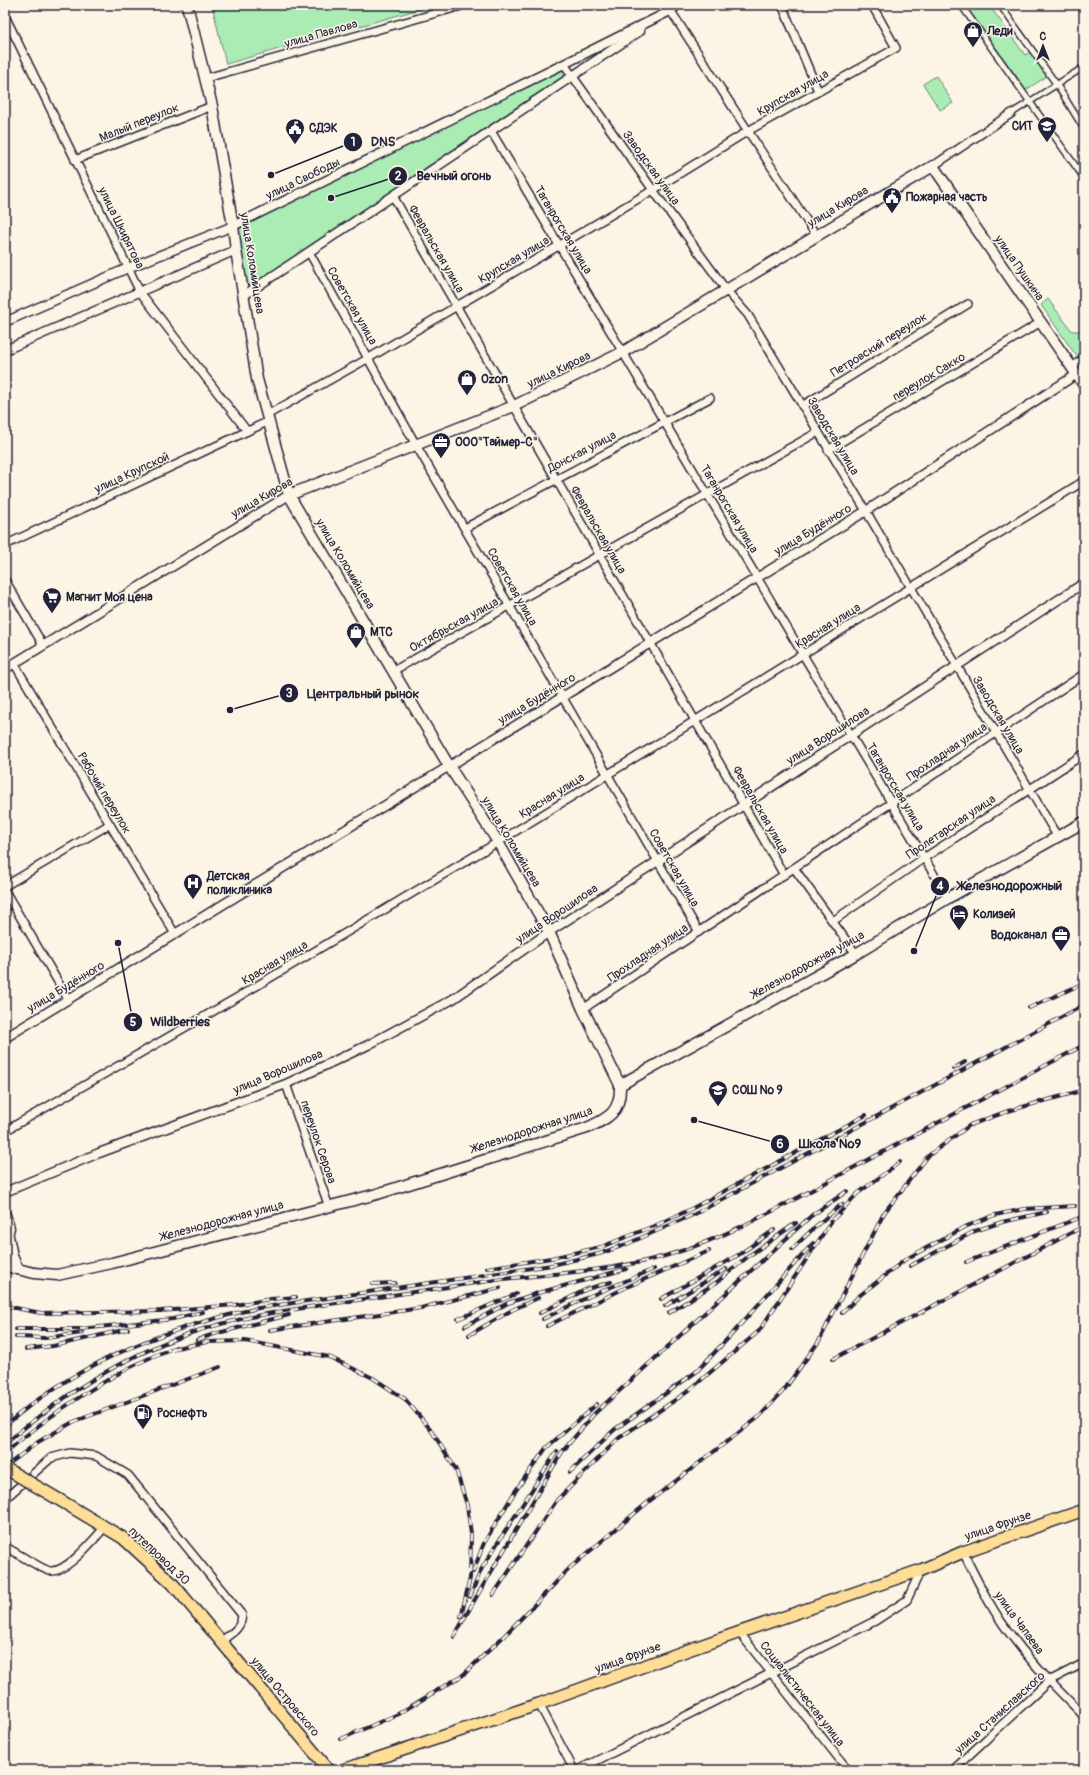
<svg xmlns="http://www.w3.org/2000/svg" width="1089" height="1775" font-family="Pangolin,sans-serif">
	<rect width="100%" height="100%" fill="#fcf5e5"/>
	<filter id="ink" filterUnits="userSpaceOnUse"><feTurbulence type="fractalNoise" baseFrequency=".025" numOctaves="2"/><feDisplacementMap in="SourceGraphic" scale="8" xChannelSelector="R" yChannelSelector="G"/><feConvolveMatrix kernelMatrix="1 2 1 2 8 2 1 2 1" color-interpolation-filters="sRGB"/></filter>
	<g filter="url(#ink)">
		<g fill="#abecb5" stroke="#668778">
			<path d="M 212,5 L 434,5 L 226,64 Z"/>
			<path d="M 965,5 L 989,5 L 1025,55 L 1030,52 L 1047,76 L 1026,90 Z"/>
			<path d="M 564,64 L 572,76 L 243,296 L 233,226 Z"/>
			<path d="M 936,76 L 953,103 L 940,110 L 923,84 Z"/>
			<path d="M 1048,299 L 1072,331 L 1084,331 L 1084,352 L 1077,357 L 1041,305 Z"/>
		</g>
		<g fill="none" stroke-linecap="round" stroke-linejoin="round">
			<defs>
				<g id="pedestrian">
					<path d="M 961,5 L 1084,178"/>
					<path d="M 1000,5 L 1057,85 L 1084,129"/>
					<path d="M 1012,113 L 1084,67"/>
				</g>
				<g id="minor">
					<path d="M 667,5 L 748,131 L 816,235"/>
					<path d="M 782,5 L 818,91"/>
					<path d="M 670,11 L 679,5"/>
					<path d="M 5,16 L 140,292 L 247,431"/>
					<path d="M 564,64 L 653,190 L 727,291 L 748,315 L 866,511 L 1057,836"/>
					<path d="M 206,78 L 465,5"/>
					<path d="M 491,131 L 948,898"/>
					<path d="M 75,160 L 212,106"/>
					<path d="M 933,166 L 1012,113"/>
					<path d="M 393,196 L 784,875"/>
					<path d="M 309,252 L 416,445 L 699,932"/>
					<path d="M 1072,367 L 1084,358"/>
					<path d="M 802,406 L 968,304"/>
					<path d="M 267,415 L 369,358 L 653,190 L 748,131 L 896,48 L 872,5"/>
					<path d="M 828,450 L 1041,322"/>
					<path d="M 465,528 L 710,398"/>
					<path d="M 5,545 L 269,421"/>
					<path d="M 5,580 L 43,645"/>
					<path d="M 14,663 L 175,934"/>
					<path d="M 393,671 L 818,432"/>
					<path d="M 794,868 L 856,954"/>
					<path d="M 5,886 L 110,824"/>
					<path d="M 5,891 L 68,999"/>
					<path d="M 833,921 L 924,858 L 1084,754"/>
					<path d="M 583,1009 L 1084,674"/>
					<path d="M 286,1084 L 329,1207"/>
					<path d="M 5,1131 L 238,997 L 498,842 L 1084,481"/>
					<path d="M 5,1503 L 7,1497 L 51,1458 L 70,1453 L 96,1456 L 128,1475 L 242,1615 C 241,1629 232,1633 221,1641"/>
					<path d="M 5,1544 L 9,1549 C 17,1553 43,1570 50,1571 C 67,1573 94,1539 105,1527"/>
					<path d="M 963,1552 C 978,1582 993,1613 1014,1639 C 1035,1667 1059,1691 1084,1716"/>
					<path d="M 739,1632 L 848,1770"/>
					<path d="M 539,1704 L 574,1770"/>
					<path d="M 578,1770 L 875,1621 L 907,1600 L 921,1570"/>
					<path d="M 953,1770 L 1049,1681 L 1084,1663"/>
				</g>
				<g id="tertiary">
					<path d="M 243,296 L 640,31"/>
					<path d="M 5,322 L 128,268 L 233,226 L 564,64 L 670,11"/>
					<path d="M 5,350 L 236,250"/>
					<path d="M 5,669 L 289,495"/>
					<path d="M 5,1038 L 866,511 L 1077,374"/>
					<path d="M 5,1192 L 99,1153 L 286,1084 L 368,1045 L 453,999 L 549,932 L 1084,583"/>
				</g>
				<g id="secondary">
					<path d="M 187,5 L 212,106 L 233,226 L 236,250 L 257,379 L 289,495 L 449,766 L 498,842 L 549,932 L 583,1009 L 620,1085"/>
					<path d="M 289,495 L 514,406 L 623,352 L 933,166 L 1084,385"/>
					<path d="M 5,1215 L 9,1228 L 5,1241"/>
					<path d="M 8,1236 L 12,1256 L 18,1269"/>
					<path d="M 5,1266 L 34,1273 L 57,1275 L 112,1263 L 377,1194 L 587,1128 C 609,1118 621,1112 620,1085 L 856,954 L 948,898 L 1084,822"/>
				</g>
				<g id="primary">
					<path d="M 58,1499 L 123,1538 L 172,1583 L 329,1770"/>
					<path d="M 343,1770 L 539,1704 L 691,1649 L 921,1570 L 963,1552 L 1084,1510"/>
				</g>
			</defs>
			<use href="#pedestrian" stroke="#22223b" stroke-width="8"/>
			<use href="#minor" stroke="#22223b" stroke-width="10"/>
			<use href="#tertiary" stroke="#22223b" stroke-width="11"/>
			<use href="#secondary" stroke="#22223b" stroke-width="13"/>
			<use href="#primary" stroke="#22223b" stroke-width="14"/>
			<use href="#pedestrian" stroke="#fcf5e5" stroke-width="5"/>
			<use href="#minor" stroke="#fcf5e5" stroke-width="7"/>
			<use href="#tertiary" stroke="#fcf5e5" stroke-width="8"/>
			<use href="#secondary" stroke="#fcf5e5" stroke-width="10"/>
			<use href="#primary" stroke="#fedd96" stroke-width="11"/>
			<defs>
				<g id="rail">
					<path d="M 1029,1008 L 1084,983"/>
					<path d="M 953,1069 L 965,1062"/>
					<path d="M 792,1249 L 816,1226 L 842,1204"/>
					<path d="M 966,1262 L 1084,1216"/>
					<path d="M 910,1266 L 975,1231 L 1002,1222 L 1047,1212"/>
					<path d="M 487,1268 L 551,1258 L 601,1247 L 659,1224 L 691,1209 L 866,1115"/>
					<path d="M 372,1284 L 395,1283"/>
					<path d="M 661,1299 L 740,1254 L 774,1230"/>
					<path d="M 5,1306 L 41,1313 L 161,1311 L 235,1305 L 271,1299 L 296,1297"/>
					<path d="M 665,1306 L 726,1269"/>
					<path d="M 540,1313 L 587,1289 L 611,1282"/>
					<path d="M 669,1313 L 717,1282 L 750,1255 L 796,1223"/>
					<path d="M 842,1313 L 859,1296 L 906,1259 L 967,1226 L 995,1215 L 1024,1209 L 1075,1206"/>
					<path d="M 458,1319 L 516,1294"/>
					<path d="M 543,1319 L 590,1296 L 654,1269"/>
					<path d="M 465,1326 L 508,1303 L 538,1293 L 626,1269"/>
					<path d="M 547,1326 L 629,1286 L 709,1251"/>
					<path d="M 16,1329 L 81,1329 L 173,1319 L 203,1312"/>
					<path d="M 270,1330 L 421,1308 L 500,1288"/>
					<path d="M 469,1335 L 512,1310 L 538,1298"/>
					<path d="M 16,1337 L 45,1338 L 82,1333"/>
					<path d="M 197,1340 L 214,1334 L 289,1315"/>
					<path d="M 26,1349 L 53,1346 L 128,1329"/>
					<path d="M 171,1349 L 207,1342 L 245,1341 L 329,1357 L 373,1378 L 405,1399 L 431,1430 L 450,1460 L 456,1470 L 467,1505 L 471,1534 L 470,1578 L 461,1617"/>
					<path d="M 833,1359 L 1084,1226"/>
					<path d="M 5,1426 C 76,1363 168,1327 259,1308 L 552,1265 L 599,1254 L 627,1244 L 695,1214 L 1084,1005"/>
					<path d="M 5,1444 C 58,1398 119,1359 185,1335 C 239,1316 295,1309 351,1301 C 402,1294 452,1286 503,1279 C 557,1273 612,1271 665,1256 C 731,1237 791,1201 851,1169 C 929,1128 1006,1086 1084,1045"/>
					<path d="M 5,1453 C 52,1412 117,1369 176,1347"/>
					<path d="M 5,1467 L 38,1442 L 73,1422 L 220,1367"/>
					<path d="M 570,1472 L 614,1430 L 696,1372 L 733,1333 L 813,1243"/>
					<path d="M 473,1572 L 484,1543 L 514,1493 L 546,1448 L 597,1404"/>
					<path d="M 493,1595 L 557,1500 L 619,1438 L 687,1392 L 759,1331 L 831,1222 L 857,1194 L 900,1162"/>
					<path d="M 470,1597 L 481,1570 L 495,1547 L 557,1451"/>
					<path d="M 454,1637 L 474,1601 L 562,1452 L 594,1414 L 811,1216 L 847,1191"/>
					<path d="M 341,1739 L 398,1714 L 463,1675 L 505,1635 L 571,1567 L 647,1503 L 759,1417 L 784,1390 L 819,1341 L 884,1213 L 928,1156 L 970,1125 L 1008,1111 L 1084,1090"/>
				</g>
			</defs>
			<use href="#rail" stroke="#22223b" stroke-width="4"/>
			<use href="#rail" stroke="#fcf5e5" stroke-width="2.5" stroke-dasharray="8" stroke-linecap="butt"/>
			<defs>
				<path id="primary-bridge" d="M 5,1468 L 58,1499"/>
			</defs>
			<use href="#primary-bridge" stroke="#22223b" stroke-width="14" stroke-linecap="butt"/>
			<use href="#primary-bridge" stroke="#fedd96" stroke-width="11"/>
		</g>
	</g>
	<defs>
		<symbol id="shop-pin" viewBox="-11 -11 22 30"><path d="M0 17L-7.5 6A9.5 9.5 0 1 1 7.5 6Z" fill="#22223b" stroke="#fcf5e5"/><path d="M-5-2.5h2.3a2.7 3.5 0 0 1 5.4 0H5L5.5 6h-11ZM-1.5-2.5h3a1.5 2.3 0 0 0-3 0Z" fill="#fff"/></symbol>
		<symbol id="school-pin" viewBox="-11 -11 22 30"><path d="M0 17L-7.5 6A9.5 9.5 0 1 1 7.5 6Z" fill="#22223b" stroke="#fcf5e5"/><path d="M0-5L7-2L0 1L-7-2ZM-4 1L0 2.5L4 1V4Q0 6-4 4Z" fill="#fff"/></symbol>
		<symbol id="civic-pin" viewBox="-11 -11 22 30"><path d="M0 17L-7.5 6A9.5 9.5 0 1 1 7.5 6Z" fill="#22223b" stroke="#fcf5e5"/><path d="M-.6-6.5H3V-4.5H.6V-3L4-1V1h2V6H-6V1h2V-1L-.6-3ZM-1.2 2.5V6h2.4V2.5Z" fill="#fff"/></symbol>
		<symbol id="office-pin" viewBox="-11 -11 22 30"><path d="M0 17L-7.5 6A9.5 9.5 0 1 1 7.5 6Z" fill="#22223b" stroke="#fcf5e5"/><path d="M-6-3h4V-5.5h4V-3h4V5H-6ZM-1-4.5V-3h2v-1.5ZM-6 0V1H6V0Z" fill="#fff"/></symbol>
		<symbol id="supermarket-pin" viewBox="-11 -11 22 30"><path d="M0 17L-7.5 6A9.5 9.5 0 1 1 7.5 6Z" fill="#22223b" stroke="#fcf5e5"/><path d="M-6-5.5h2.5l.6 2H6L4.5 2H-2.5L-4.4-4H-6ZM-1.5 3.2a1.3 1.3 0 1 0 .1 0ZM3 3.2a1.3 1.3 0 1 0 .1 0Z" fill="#fff"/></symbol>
		<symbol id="hospital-pin" viewBox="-11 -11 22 30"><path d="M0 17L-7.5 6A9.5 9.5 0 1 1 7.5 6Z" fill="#22223b" stroke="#fcf5e5"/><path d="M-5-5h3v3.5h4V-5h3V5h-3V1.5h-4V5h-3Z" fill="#fff"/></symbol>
		<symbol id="hotel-pin" viewBox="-11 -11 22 30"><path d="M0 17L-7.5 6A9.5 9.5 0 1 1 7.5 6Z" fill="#22223b" stroke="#fcf5e5"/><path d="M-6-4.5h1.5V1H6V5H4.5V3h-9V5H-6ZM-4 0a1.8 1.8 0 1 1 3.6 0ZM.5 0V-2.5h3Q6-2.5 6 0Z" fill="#fff"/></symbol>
		<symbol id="fuel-pin" viewBox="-11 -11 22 30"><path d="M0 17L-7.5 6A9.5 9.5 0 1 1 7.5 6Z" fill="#22223b" stroke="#fcf5e5"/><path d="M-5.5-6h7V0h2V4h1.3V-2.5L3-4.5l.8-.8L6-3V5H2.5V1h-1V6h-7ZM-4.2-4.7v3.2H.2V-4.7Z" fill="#fff"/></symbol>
	</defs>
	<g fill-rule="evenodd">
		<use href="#shop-pin" x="962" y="20" width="22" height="30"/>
		<use href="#school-pin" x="1036" y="115" width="22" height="30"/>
		<use href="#civic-pin" x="284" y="117" width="22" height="30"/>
		<use href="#civic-pin" x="881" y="186" width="22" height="30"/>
		<use href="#shop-pin" x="456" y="368" width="22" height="30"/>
		<use href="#office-pin" x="430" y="431" width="22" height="30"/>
		<use href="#supermarket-pin" x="41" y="586" width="22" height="30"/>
		<use href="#shop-pin" x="345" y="621" width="22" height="30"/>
		<use href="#hospital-pin" x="182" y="872" width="22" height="30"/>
		<use href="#hotel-pin" x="948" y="903" width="22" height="30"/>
		<use href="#office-pin" x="1050" y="924" width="22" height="30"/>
		<use href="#school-pin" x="707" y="1079" width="22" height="30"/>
		<use href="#fuel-pin" x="132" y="1402" width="22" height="30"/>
	</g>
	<g text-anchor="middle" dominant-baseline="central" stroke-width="3" stroke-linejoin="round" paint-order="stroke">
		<g font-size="12" font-weight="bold" fill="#22223b" stroke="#fcf5e5" text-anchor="start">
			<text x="987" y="31">Леди</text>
			<text x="1033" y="126" text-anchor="end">СИТ</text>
			<text x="309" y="128">СДЭК</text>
			<text x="906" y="197">Пожарная часть</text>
			<text x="481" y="379">Ozon</text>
			<text x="455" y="442">ООО"Таймер-С"</text>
			<text x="66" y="597">Магнит Моя цена</text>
			<text x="370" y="632">МТС</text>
			<text x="207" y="876">Детская<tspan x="207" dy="14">поликлиника</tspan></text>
			<text x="973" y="914">Колизей</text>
			<text x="1047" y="935" text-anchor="end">Водоканал</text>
			<text x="732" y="1090">СОШ № 9</text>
			<text x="157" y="1413">Роснефть</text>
		</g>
		<g font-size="12" fill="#22223b" stroke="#fcf5e5">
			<text transform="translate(321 34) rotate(-16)">улица Павлова</text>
			<text transform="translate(793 93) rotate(-30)">Крупская улица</text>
			<text transform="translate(139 123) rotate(-22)">Малый переулок</text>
			<text transform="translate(651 168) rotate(54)">Заводская улица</text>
			<text transform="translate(303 179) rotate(-26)">улица Свободы</text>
			<text transform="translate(838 207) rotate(-31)">улица Кирова</text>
			<text transform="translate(121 228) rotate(64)">улица Шкирятова</text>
			<text transform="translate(563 230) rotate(59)">Таганрогская улица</text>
			<text transform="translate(436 249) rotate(60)">Февральская улица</text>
			<text transform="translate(514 260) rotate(-31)">Крупская улица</text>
			<text transform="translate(252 263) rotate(81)">улица Коломийцева</text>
			<text transform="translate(1019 268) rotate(55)">улица Пушкина</text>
			<text transform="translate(352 306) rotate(60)">Советская улица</text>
			<text transform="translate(879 345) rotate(-32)">Петровский переулок</text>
			<text transform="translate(559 370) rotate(-26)">улица Кирова</text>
			<text transform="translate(929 377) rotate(-31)">переулок Сакко</text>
			<text transform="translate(833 436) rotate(59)">Заводская улица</text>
			<text transform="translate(582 452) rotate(-28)">Донская улица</text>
			<text transform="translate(132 473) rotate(-25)">улица Крупской</text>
			<text transform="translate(262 498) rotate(-30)">улица Кирова</text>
			<text transform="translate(729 509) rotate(59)">Таганрогская улица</text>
			<text transform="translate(598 530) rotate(60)">Февральская улица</text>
			<text transform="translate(813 530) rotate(-31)">улица Будённого</text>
			<text transform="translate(345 564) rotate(59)">улица Коломийцева</text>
			<text transform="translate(512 587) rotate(60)">Советская улица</text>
			<text transform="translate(454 625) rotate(-29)">Октябрьская улица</text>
			<text transform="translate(828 626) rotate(-32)">Красная улица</text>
			<text transform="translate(537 699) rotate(-31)">улица Будённого</text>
			<text transform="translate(998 715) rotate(59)">Заводская улица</text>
			<text transform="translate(828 736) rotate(-33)">улица Ворошилова</text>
			<text transform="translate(947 752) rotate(-34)">Прохладная улица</text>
			<text transform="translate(895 787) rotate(59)">Таганрогская улица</text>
			<text transform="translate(104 793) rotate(59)">Рабочий переулок</text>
			<text transform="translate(552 796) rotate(-32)">Красная улица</text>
			<text transform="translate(760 810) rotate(60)">Февральская улица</text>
			<text transform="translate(951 827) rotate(-34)">Пролетарская улица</text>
			<text transform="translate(511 842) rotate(59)">улица Коломийцева</text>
			<text transform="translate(674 868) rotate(60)">Советская улица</text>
			<text transform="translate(557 914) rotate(-34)">улица Ворошилова</text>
			<text transform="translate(648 953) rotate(-34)">Прохладная улица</text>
			<text transform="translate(275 963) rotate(-31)">Красная улица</text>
			<text transform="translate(808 965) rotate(-29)">Железнодорожная улица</text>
			<text transform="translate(66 987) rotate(-31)">улица Будённого</text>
			<text transform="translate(278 1072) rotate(-23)">улица Ворошилова</text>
			<text transform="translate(532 1130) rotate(-18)">Железнодорожная улица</text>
			<text transform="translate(318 1142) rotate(71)">переулок Серова</text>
			<text transform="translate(222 1221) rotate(-15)">Железнодорожная улица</text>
			<text transform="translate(998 1526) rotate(-19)">улица Фрунзе</text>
			<text transform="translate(159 1556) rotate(43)">путепровод 30</text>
			<text transform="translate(1019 1623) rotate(54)">улица Чапаева</text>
			<text transform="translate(628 1658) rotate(-20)">улица Фрунзе</text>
			<text transform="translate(802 1694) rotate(52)">Социалистическая улица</text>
			<text transform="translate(285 1697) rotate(50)">улица Островского</text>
			<text transform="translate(1000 1713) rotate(-42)">улица Станиславского</text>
		</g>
	</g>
	<path fill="none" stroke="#22223b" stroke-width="1.5" d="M271 175L353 142M331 198L398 176M230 710L289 693M914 951L940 886M118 943L133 1022M694 1120L780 1144"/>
	<g fill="#22223b" stroke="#fcf5e5" stroke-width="1.5">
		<circle cx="271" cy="175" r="4"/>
		<circle cx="331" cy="198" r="4"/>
		<circle cx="230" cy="710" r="4"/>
		<circle cx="914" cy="951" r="4"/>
		<circle cx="118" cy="943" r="4"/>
		<circle cx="694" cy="1120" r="4"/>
		<circle cx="353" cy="142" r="10"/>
		<circle cx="398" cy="176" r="10"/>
		<circle cx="289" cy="693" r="10"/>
		<circle cx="940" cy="886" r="10"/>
		<circle cx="133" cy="1022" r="10"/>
		<circle cx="780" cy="1144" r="10"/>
	</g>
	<g font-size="12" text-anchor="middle" font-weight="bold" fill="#fff">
		<text x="353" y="146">1</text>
		<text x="398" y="180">2</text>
		<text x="289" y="697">3</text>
		<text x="940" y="890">4</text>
		<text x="133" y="1026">5</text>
		<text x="780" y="1148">6</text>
	</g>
	<g font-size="13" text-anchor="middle" font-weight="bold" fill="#22223b" stroke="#fcf5e5" stroke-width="3" stroke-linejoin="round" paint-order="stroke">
		<text x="383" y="146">DNS</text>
		<text x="454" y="180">Вечный огонь</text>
		<text x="363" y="698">Центральный рынок</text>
		<text x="1010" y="890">Железнодорожный</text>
		<text x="180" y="1026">Wildberries</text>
		<text x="830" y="1148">Школа №9</text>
	</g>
	<rect width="1089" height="1775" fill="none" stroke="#fcf5e5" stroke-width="20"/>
	<rect x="10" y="10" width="1069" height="1755" fill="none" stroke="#22223b" stroke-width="1.5" filter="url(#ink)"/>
	<g transform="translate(1043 46)" stroke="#fcf5e5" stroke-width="3" paint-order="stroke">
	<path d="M0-3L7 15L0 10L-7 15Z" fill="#22223b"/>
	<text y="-6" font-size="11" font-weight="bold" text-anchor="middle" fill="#22223b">С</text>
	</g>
</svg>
